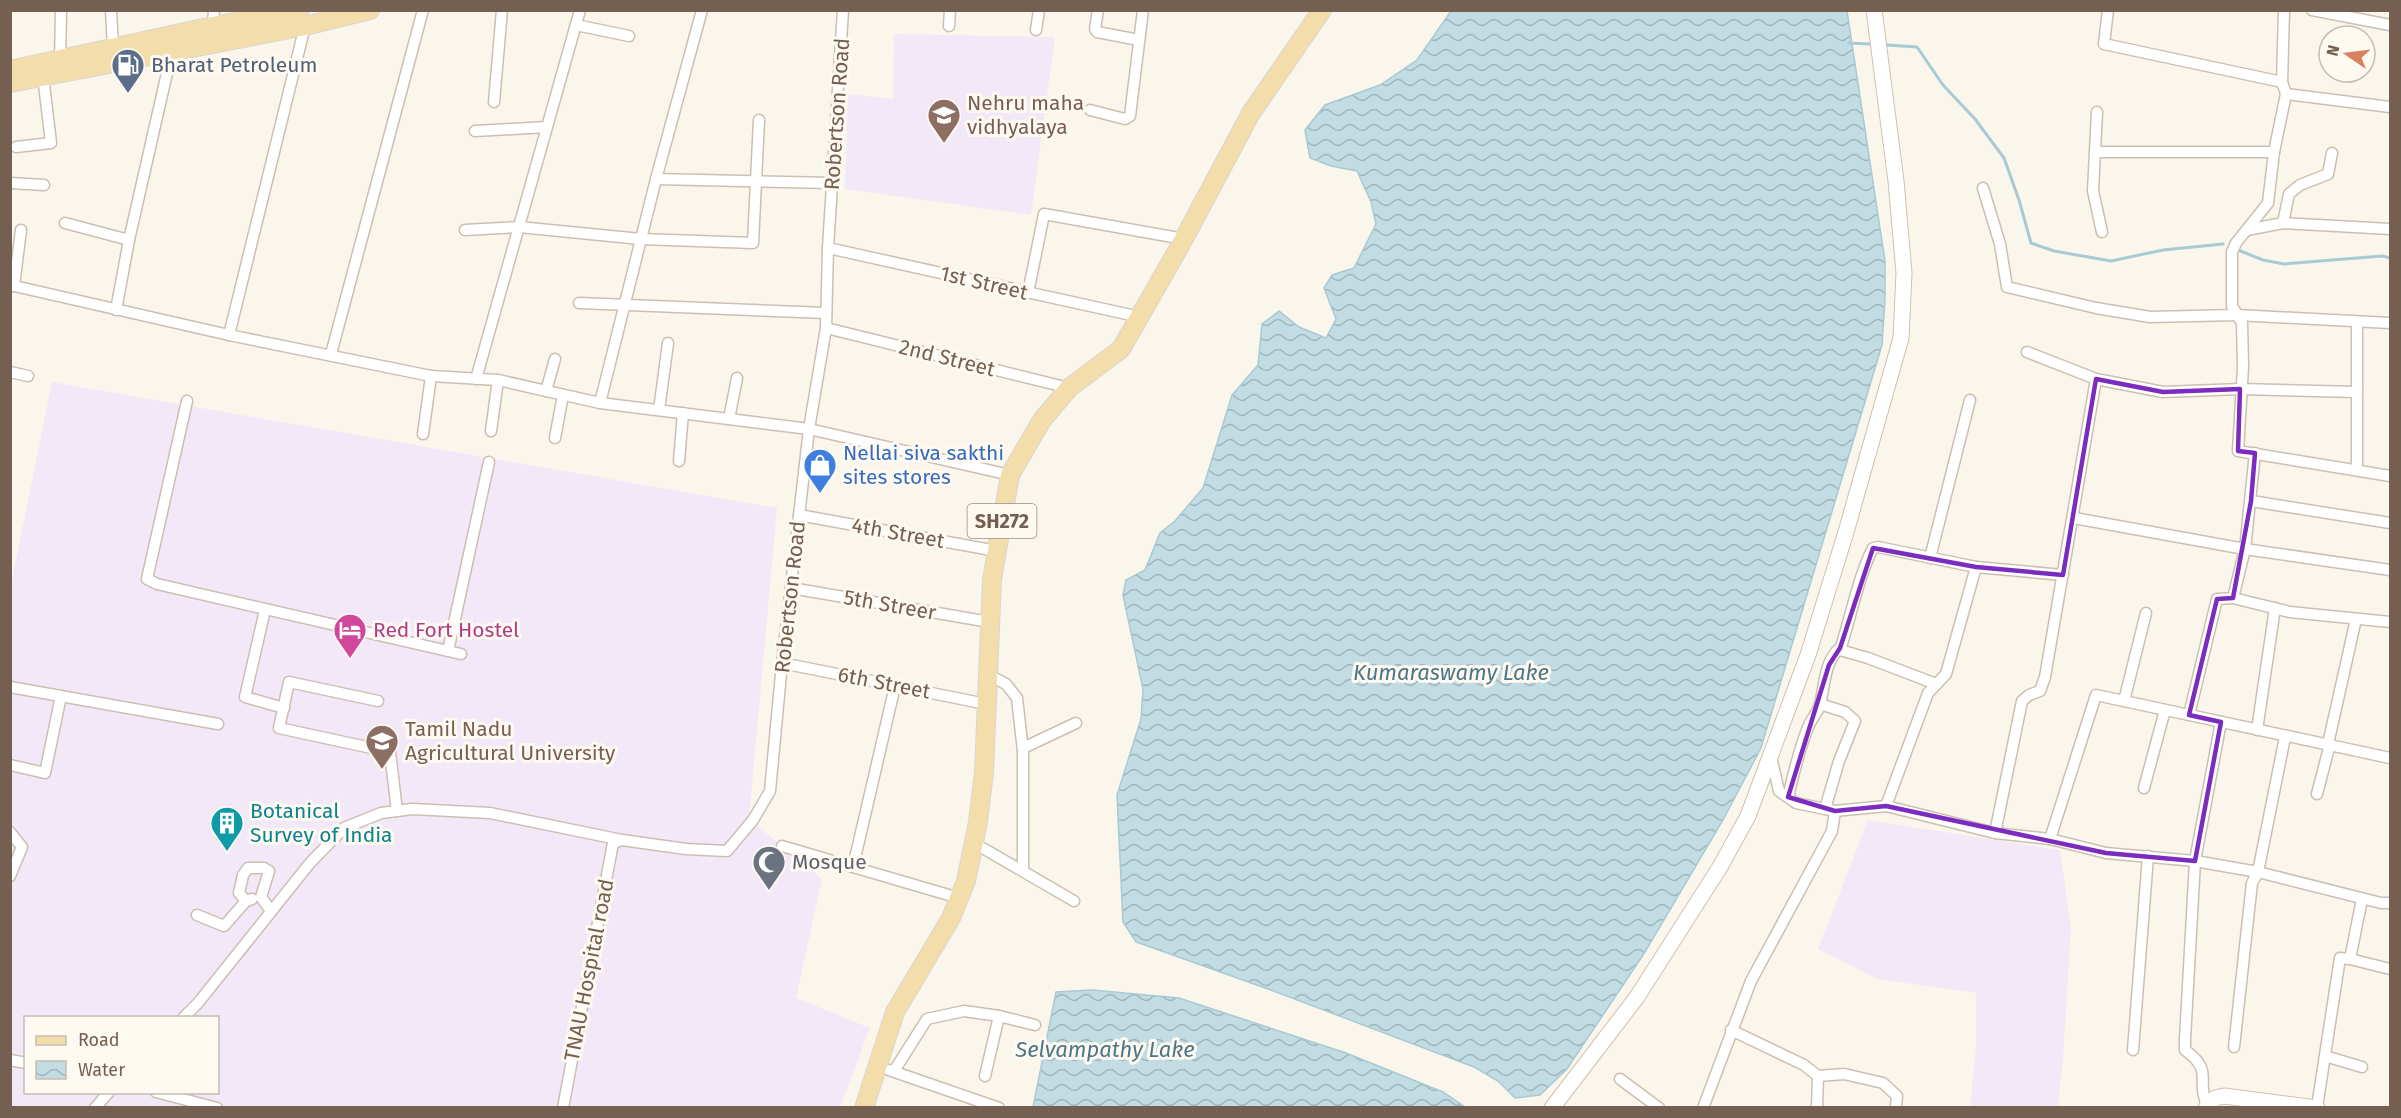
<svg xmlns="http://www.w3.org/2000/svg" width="2401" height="1118" font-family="'Fira Sans',sans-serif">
	<defs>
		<pattern id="water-waves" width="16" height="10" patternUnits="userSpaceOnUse" patternTransform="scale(1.5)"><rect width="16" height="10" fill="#c1dce3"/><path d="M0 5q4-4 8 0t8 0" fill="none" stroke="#a1b6ba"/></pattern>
	</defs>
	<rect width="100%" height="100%" fill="#fbf6eb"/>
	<g fill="#f3e8f8" fill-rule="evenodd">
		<path d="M 894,34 L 1055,37 L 1031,215 L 845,189 L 848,94 L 893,99 Z"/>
		<path d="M 52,382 L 777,508 L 749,819 L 822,879 L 796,998 L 870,1028 L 840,1107 L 11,1108 L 11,585 ZM 26,1018 L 218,1018 L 218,1092 L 26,1092 Z"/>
		<path d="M 1868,820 L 2060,850 L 2071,928 L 2063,1059 L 2058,1107 L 1970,1107 L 1976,1046 L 1976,993 L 1877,979 L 1818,949 Z"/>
	</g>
	<g fill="url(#water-waves)" stroke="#a8cad4" stroke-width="1.5">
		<path d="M 1451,11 L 1847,11 L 1885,261 L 1885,299 L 1882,345 L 1761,748 L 1723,820 L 1645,952 L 1567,1069 L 1540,1095 L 1515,1098 L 1498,1081 L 1474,1067 L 1268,989 L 1136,942 L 1123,922 L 1117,795 L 1141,719 L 1143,689 L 1123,595 L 1126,580 L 1145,570 L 1160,533 L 1175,521 L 1203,488 L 1232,395 L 1258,365 L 1262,324 L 1279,311 L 1299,327 L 1326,338 L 1336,319 L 1324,288 L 1332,275 L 1354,268 L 1376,224 L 1371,202 L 1357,171 L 1331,166 L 1310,158 L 1305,130 L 1325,105 L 1380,85 L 1417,60 Z"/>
		<path d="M 1092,990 L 1179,998 L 1346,1053 L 1443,1092 L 1465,1107 L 1033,1107 L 1056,992 Z"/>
	</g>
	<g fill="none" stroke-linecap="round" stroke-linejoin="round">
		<g stroke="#a8cad4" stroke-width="3">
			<path d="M 1849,43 L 1869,44"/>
			<path d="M 1887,45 L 1917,47 L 1943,85 L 1975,119 L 2004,158 L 2019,200 L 2031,243 L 2054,251 L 2111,261 L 2163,250 L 2223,244"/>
			<path d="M 2238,250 L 2263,260 L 2284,264 L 2382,256 L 2390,258"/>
		</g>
		<defs>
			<g id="street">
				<path d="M 111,10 L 113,48"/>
				<path d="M 1098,10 L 1095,29 L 1097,32 L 1139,40"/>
				<path d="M 2108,10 L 2104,44 L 2282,82 L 2284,10"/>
				<path d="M 2312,10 L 2390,25"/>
				<path d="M 576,25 L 629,36"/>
				<path d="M 213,26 L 214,10"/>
				<path d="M 949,26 L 950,10"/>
				<path d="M 1036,30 L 1039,10"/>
				<path d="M 60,64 L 61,10"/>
				<path d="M 2282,82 L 2286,94 L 2274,152 L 2268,203 L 2236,243 L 2232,252 L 2232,306 L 2242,323 L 2243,367 L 2238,451 L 2390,476"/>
				<path d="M 2286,94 L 2390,107"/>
				<path d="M 494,102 L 502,10"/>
				<path d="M 1090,110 L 1125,119 L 1130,116 L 1143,10"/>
				<path d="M 2097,112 L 2093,191 L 2102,232"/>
				<path d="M 475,131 L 547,127"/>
				<path d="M 16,147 L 51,143 L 43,76"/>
				<path d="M 2095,152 L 2274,152"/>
				<path d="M 656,179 L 832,183"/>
				<path d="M 10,183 L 44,185"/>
				<path d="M 1983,188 L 2000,244 L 2007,287 L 2096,308 L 2150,317 L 2237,315 L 2390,323"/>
				<path d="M 65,223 L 129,240"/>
				<path d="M 2283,223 L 2289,194 L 2300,185 L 2328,174 L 2332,153"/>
				<path d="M 465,230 L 519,227 L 641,239 L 753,243 L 759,120"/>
				<path d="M 2247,230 L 2283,223 L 2390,229"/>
				<path d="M 828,248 L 1140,317"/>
				<path d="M 10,285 L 229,335 L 431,376 L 498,380 L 600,403 L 809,429 L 1010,475"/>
				<path d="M 14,286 L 21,230"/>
				<path d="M 1028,293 L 1044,214 L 1184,239"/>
				<path d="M 579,303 L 826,313"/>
				<path d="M 116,310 L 129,240 L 172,51"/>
				<path d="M 826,328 L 1069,388"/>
				<path d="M 229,335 L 305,26"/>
				<path d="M 2027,352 L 2096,379 L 2163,392 L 2240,389 L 2357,392"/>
				<path d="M 331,354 L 423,10"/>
				<path d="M 10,372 L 28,376"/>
				<path d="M 476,379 L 580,10"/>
				<path d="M 546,391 L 555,359"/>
				<path d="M 187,401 L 147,579 L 157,584 L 461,654"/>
				<path d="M 600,403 L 656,179 L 702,10"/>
				<path d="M 659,410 L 668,343"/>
				<path d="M 729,419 L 737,378"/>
				<path d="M 491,431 L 498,380"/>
				<path d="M 423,434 L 431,376"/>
				<path d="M 555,438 L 563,395"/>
				<path d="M 679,461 L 683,413"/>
				<path d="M 2357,470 L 2357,322"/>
				<path d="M 2251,501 L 2390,523"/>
				<path d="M 799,515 L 997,551"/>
				<path d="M 2074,518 L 2245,549 L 2390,570"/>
				<path d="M 1930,558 L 1970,400"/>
				<path d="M 791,588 L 990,622"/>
				<path d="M 2233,598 L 2290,612 L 2390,622"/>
				<path d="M 265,610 L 245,697 L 284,708"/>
				<path d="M 448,651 L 489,462"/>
				<path d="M 782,663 L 986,704"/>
				<path d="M 987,674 L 1006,684 L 1017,698 L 1023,751 L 1023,871"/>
				<path d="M 1936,684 L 1868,658 L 1840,650 C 1851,617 1858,577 1873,548 L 1878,547 L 1976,567"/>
				<path d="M 895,686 L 853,867 L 959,898"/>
				<path d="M 10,687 L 218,724"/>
				<path d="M 378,701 L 289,682 L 279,728 L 390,752 L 397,811"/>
				<path d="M 2124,701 L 2146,613"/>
				<path d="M 1820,704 L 1845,712 L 1855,721 L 1839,761 L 1825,809"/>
				<path d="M 2189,715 L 2217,599 L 2233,598 L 2245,549 L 2255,453"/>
				<path d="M 2257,730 L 2275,608"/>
				<path d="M 2328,744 L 2356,619"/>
				<path d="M 1023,748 L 1076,723"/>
				<path d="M 1771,757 L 1779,791 L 1796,803 L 1835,811 L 1886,806 L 1995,833 L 2050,839 L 2106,853 L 2195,861 L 2258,872 L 2381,903 L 2390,903"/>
				<path d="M 10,765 L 45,773 L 61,696"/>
				<path d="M 2144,788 L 2165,710"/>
				<path d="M 2317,794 L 2330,744"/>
				<path d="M 1788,797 C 1794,773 1799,748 1809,725 C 1812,718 1819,711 1820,704 C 1825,686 1824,661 1840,648"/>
				<path d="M 1886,806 L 1928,693 L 1946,674 L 1976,567 L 2063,575"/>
				<path d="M 10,832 L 22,847 L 10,876"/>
				<path d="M 1995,833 L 2022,701 L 2029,695 L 2040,691 L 2045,677 L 2096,379"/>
				<path d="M 2050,839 L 2096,695 L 2390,758"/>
				<path d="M 974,843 L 1074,901"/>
				<path d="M 782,846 L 853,867"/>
				<path d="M 2362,899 L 2350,959 L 2390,969"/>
				<path d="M 246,901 L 239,893 L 243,875 L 248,868 L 264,868 L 269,871 L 261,897 L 271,911"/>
				<path d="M 197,915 L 224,926 L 246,901 L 252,899"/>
				<path d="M 183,1018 L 198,1003 L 310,863 L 344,828 L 381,813 L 412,809 L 490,813 L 622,840 L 686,849 L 727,851 L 753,820 L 770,791 L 782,663 L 809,429 L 826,328 L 828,248 L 843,10"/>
				<path d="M 1731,1030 L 1804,1065 L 1818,1076 L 1817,1108"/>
				<path d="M 2234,1047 L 2252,883 L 2258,872 L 2285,737"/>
				<path d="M 2133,1050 L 2148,856"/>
				<path d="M 2325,1056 L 2362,1067"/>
				<path d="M 10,1060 L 26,1063"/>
				<path d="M 889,1070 L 999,1108"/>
				<path d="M 894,1071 L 927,1019 L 964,1011 L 999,1016 L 1035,1025"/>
				<path d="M 985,1076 L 999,1016"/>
				<path d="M 1818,1076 L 1844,1074 L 1883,1083 L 1897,1096 L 1896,1106"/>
				<path d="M 1620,1079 L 1659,1108"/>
				<path d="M 156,1092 L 217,1108"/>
				<path d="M 2207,1105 C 2195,1079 2215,1072 2185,1050 L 2185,1039 L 2195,861 L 2221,722"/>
				<path d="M 2317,1107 L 2340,958 L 2350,959"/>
				<path d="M 95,1108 L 109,1092"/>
				<path d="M 563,1108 L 613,843 L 622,840"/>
				<path d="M 1703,1108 L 1751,981 L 1832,831 L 1835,811"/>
			</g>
			<g id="secondary">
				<path d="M 1552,1108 L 1637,997 L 1720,867 L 1748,816 L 1808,655 L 1846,532 L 1901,338 L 1904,273 L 1896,181 L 1874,10"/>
				<path d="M 2206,1108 L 2215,1098 L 2224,1096 L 2317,1108"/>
			</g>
			<g id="primary">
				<path d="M 10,70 L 213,26 L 300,10"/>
				<path d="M 10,83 L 305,26 L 370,10"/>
				<path d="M 864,1108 L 895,1012 L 951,918 L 966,881 L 978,822 L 984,772 L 992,580 L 1010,475 L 1042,420 L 1069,388 L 1121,349 L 1180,246 L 1251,113 L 1322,10"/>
			</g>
		</defs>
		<use href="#street" stroke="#ccbfb2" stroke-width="13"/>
		<use href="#secondary" stroke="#cfc0b0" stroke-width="17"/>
		<use href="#primary" stroke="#dbd5d2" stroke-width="20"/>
		<use href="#street" stroke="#fff" stroke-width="10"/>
		<use href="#secondary" stroke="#fff" stroke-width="15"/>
		<use href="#primary" stroke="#f2ddab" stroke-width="18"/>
	</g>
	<path fill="none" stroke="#7b2cbf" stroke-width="4.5" stroke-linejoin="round" d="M 2096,379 L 2163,392 L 2240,389 L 2238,451 L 2255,453 L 2251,501 L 2233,598 L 2217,599 L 2189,715 L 2221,722 L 2195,861 L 2106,853 L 1886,806 L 1835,811 L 1788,797 L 1829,665 L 1840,648 L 1873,548 L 1976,567 L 2063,575 Z"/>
	<defs>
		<symbol id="fuel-pin" viewBox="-11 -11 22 30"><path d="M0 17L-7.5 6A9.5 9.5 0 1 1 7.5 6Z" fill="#5c6f8a" stroke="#fefaf2"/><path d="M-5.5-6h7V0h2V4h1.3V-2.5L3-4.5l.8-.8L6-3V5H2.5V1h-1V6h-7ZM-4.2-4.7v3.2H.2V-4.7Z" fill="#fff"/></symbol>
		<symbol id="school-pin" viewBox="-11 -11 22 30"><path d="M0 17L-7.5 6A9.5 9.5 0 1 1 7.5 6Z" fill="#8d6e63" stroke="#fefaf2"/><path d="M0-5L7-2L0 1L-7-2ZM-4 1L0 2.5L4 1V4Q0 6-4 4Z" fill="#fff"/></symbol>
		<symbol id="shop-pin" viewBox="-11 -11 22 30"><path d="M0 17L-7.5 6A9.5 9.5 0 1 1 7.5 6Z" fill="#3f7fe0" stroke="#fefaf2"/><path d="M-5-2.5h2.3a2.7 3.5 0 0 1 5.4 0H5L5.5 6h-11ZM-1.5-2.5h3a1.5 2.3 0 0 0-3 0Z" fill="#fff"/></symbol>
		<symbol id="hotel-pin" viewBox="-11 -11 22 30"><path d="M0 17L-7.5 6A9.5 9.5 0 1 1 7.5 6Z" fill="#d1479c" stroke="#fefaf2"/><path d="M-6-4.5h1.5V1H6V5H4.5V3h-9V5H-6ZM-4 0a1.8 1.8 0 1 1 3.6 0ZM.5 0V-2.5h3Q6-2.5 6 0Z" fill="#fff"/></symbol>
		<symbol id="university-pin" viewBox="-11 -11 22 30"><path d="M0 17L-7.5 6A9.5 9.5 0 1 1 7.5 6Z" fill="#8d6e63" stroke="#fefaf2"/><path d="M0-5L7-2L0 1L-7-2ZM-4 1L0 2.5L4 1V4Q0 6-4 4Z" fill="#fff"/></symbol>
		<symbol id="building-pin" viewBox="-11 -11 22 30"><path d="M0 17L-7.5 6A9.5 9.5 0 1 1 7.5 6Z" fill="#0f9aa8" stroke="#fefaf2"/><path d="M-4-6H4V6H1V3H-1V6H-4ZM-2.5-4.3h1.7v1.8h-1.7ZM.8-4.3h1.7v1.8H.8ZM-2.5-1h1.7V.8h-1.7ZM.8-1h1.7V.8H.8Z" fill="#fff"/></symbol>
		<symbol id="mosque-pin" viewBox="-11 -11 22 30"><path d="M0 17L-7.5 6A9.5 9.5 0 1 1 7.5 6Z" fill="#6b7280" stroke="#fefaf2"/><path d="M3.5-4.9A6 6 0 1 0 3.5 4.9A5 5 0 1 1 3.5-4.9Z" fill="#fff"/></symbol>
	</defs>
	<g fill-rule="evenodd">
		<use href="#fuel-pin" x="109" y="46" width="38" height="52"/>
		<use href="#school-pin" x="925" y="96" width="38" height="52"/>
		<use href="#shop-pin" x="801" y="446" width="38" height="52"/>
		<use href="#hotel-pin" x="331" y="611" width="38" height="52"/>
		<use href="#university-pin" x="363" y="722" width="38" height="52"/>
		<use href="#building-pin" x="208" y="804" width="38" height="52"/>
		<use href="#mosque-pin" x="750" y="843" width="38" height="52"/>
	</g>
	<g text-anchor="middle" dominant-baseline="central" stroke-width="6" stroke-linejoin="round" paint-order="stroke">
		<rect fill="#fefaf2" stroke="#9d8e81" stroke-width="1.5" x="967.5" y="504" width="69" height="34" rx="4.5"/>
		<g font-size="20" font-weight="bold" fill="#745f50">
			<text x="1002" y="521">SH272</text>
		</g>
		<g font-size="21" fill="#4e5e75" stroke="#fefaf2" text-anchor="start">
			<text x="151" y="65">Bharat Petroleum</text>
		</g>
		<g font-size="21" fill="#785e54" stroke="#fefaf2" text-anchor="start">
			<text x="967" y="103">Nehru maha<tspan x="967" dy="24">vidhyalaya</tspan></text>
			<text x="405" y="729">Tamil Nadu<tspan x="405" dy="24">Agricultural University</tspan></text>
		</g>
		<g font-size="21" fill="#745f50" stroke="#fefaf2">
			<text transform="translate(837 114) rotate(-86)">Robertson Road</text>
			<text transform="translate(984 283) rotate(13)">1st Street</text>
			<text transform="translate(947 358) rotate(14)">2nd Street</text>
			<text transform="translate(898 533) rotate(10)">4th Street</text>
			<text transform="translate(790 597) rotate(-84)">Robertson Road</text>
			<text transform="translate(890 605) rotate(10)">5th Streer</text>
			<text transform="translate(884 683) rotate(11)">6th Street</text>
			<text transform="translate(589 970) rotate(-79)">TNAU Hospital road</text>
		</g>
		<g font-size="21" fill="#366cbe" stroke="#fefaf2" text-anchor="start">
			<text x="843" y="453">Nellai siva sakthi<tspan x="843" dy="24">sites stores</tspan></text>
		</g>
		<g font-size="21" fill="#b23c85" stroke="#fefaf2" text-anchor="start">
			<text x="373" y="630">Red Fort Hostel</text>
		</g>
		<g font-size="21" fill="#0d838f" stroke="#fefaf2" text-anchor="start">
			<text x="250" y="811">Botanical<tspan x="250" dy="24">Survey of India</tspan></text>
		</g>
		<g font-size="21" fill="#5b616d" stroke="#fefaf2" text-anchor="start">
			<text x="792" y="862">Mosque</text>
		</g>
		<g font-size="22" font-style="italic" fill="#4c7785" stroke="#fefaf2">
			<text x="1451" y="672">Kumaraswamy Lake</text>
			<text x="1105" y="1049">Selvampathy Lake</text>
		</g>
	</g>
	<rect width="2401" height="1118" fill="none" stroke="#745f50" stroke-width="24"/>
	<rect x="24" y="1016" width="195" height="78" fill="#fefaf2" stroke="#c7bcb1" stroke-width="1.5"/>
	<rect x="36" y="1036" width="30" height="9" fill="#f2ddab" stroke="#c7bcb1" stroke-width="1.5"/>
	<text x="78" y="1046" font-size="18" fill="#745f50">Road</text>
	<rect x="36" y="1061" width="30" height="18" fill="url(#water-waves)" stroke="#c7bcb1" stroke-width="1.5"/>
	<text x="78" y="1076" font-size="18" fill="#745f50">Water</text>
	<g transform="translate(2347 54) rotate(284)"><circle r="28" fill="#fefaf2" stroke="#c7bcb1" stroke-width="1.5"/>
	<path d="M0-4.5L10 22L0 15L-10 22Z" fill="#d8815e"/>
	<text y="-9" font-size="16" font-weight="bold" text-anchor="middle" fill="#745f50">N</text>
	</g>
</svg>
